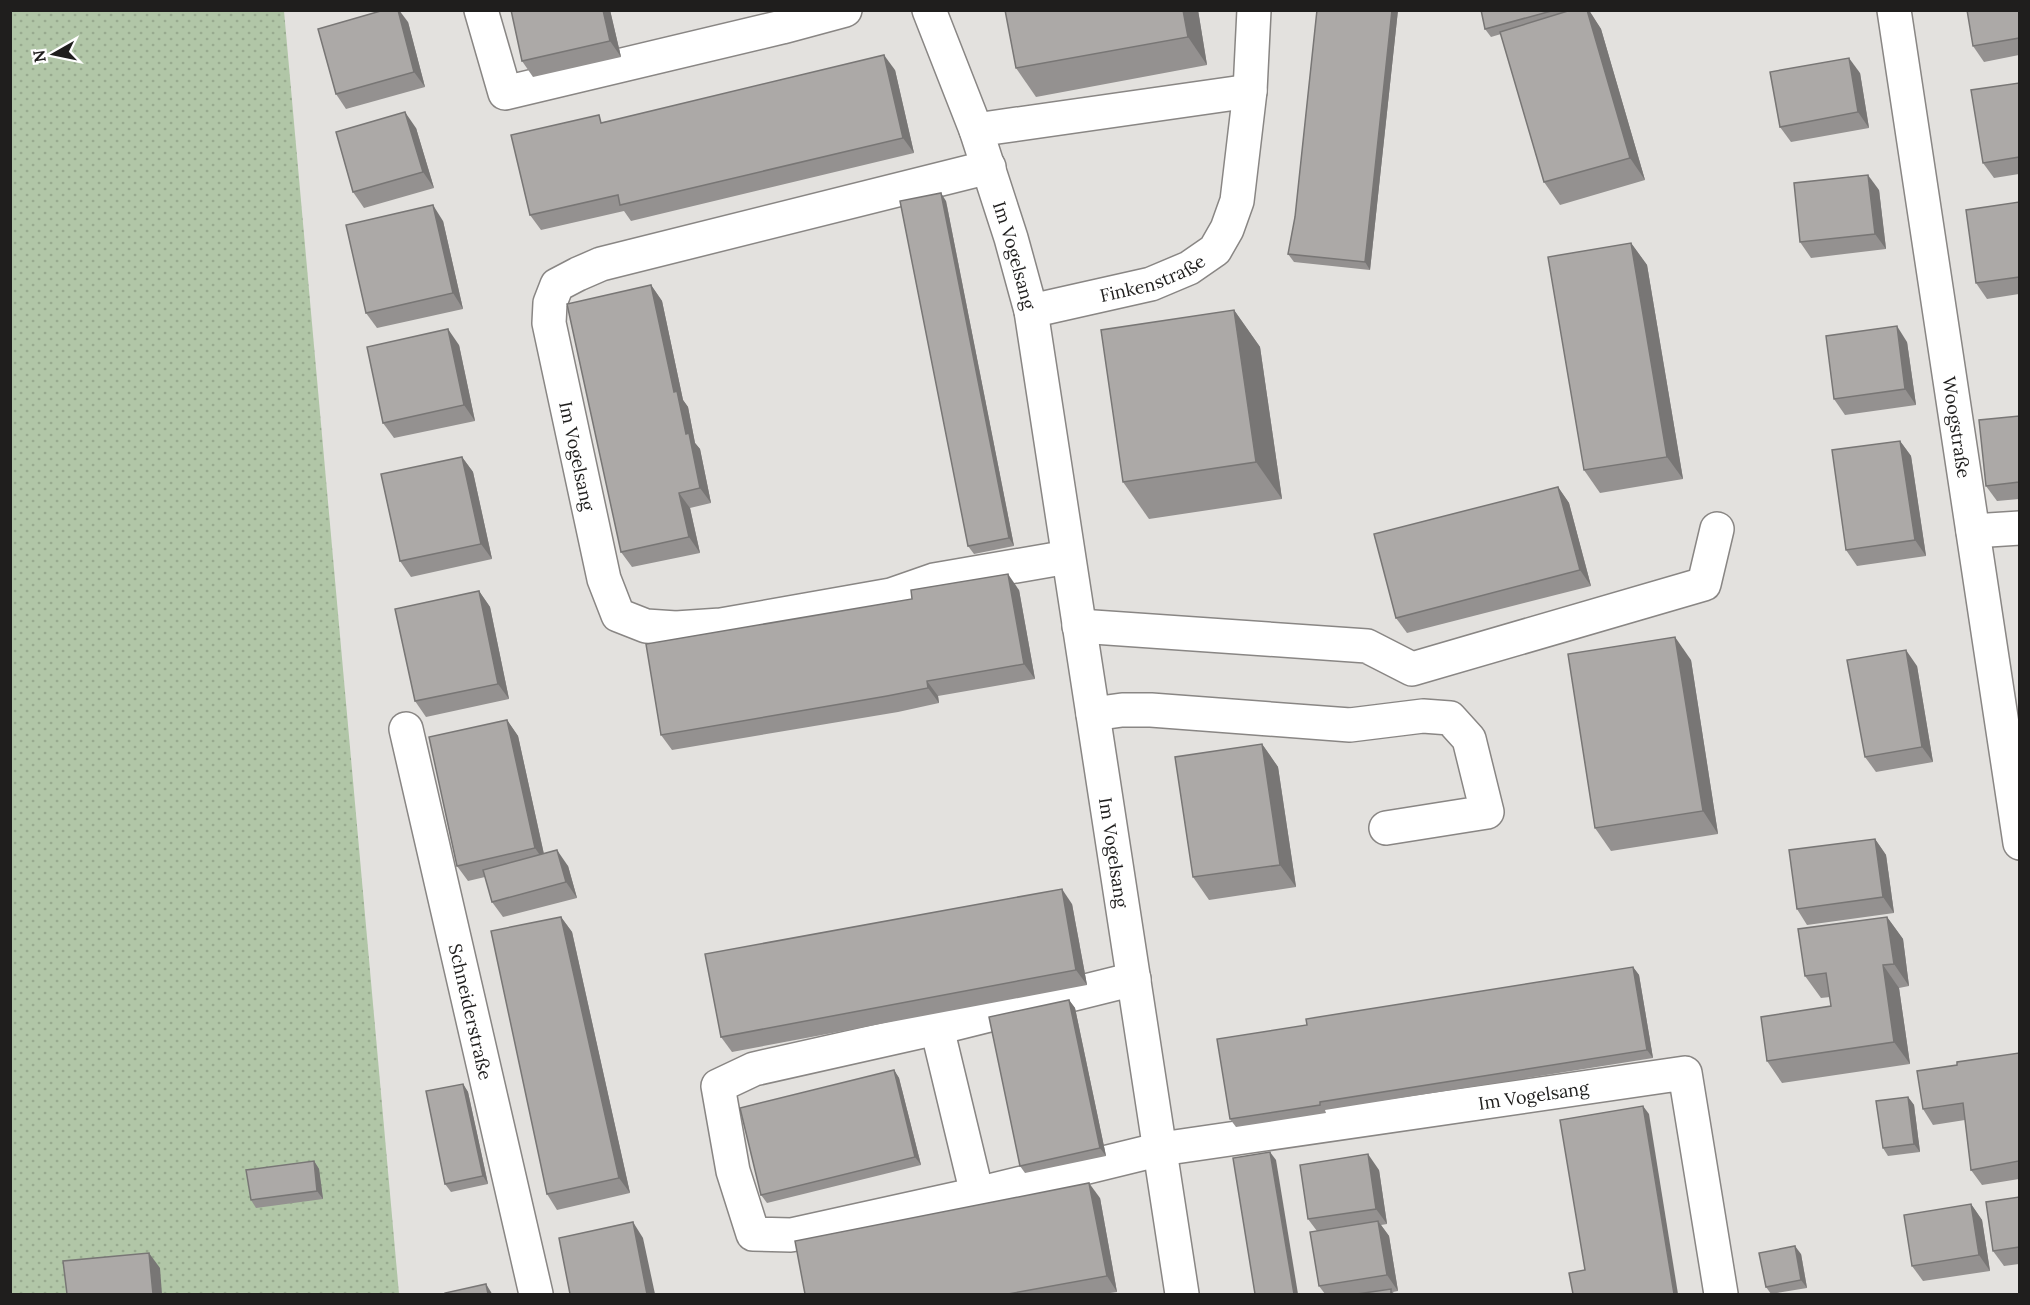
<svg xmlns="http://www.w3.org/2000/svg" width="2030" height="1305" font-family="Lora,serif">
	<defs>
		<pattern id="grass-dots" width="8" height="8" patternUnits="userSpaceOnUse" patternTransform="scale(1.5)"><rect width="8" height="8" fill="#b1c6a7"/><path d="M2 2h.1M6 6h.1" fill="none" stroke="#98aa8f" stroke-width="1.8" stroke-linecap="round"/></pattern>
	</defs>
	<rect width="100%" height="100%" fill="#e3e1de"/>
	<path fill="url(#grass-dots)" d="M 10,11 L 284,11 L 399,1294 L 11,1294 Z"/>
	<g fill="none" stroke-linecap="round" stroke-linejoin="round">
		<defs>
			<g id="minor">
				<path d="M 481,10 L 505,93 L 782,27 L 845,10"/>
				<path id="s1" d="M 929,10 L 976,130 L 1011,238 L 1031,311 L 1182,1294"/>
				<path id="s2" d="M 1894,10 L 2020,843"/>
				<path d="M 976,130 L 1250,91"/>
				<path id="s3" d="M 989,167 L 601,264 L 578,274 L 557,285 L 550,303 L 549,323 L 604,579 L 618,615 L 646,626 L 676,628 L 721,625 L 891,595 L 934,580 L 1068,557"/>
				<path id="s4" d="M 1031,311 L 1151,284 L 1189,268 L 1215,250 L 1227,229 L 1237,201 L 1250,91 L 1254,10"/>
				<path d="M 1973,531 L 2020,528"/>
				<path d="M 1079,626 L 1367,646 L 1412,669 L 1704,584 L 1717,529"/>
				<path d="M 1093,714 L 1122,710 L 1151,710 L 1350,725 L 1423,716 L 1450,718 L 1469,739 L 1487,812 L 1386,828"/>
				<path id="s5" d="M 406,729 L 536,1294"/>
				<path id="s6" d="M 1134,979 L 937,1028 L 754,1069 L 718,1086 L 733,1171 L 753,1234 L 791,1235 L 977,1194 L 1161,1149 L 1685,1073 L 1721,1294"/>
				<path d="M 937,1028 L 977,1194"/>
			</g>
		</defs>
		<use href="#minor" stroke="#898684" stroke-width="36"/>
		<use href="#minor" stroke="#fff" stroke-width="33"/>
	</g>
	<g fill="#949190">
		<path d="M 610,10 L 621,57 L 533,77 L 522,61 Z"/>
		<path d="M 1198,10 L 1207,65 L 1036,97 L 1016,68 Z"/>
		<path d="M 1317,10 L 1398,10 L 1370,270 L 1294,262 L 1288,254 L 1295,217 Z"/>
		<path d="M 1481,10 L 1590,10 L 1589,11 L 1601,29 L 1645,180 L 1560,205 L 1544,182 L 1501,34 L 1491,37 L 1485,29 Z"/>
		<path d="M 2019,10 L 2019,55 L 1984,62 L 1973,46 Z"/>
		<path d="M 408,22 L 425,87 L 346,109 L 336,94 Z"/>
		<path d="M 895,70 L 914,153 L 631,221 L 624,211 L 541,230 L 530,215 L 604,122 Z"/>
		<path d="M 1860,73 L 1869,128 L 1791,142 L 1780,127 Z"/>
		<path d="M 2019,83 L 2019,174 L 1994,178 L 1983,163 Z"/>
		<path d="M 416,128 L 434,188 L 364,208 L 353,192 Z"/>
		<path d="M 1879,190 L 1886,249 L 1811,258 L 1800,242 Z"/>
		<path d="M 946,201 L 1014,546 L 974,554 L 968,546 Z"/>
		<path d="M 2019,202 L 2019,294 L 1987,299 L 1976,283 Z"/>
		<path d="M 443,221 L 463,309 L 377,328 L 366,313 Z"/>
		<path d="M 1631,243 L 1647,265 L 1683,479 L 1600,493 L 1584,470 Z"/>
		<path d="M 651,285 L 662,301 L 683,400 L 688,407 L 695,443 L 700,449 L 711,503 L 690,508 L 700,553 L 632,567 L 621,552 Z"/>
		<path d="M 1234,310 L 1260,347 L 1282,499 L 1149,519 L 1123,482 Z"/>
		<path d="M 1907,342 L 1916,405 L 1845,415 L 1834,399 Z"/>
		<path d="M 459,345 L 475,421 L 394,438 L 383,423 Z"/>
		<path d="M 2019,416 L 2019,499 L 1997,501 L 1986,486 Z"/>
		<path d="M 1900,441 L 1911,456 L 1926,556 L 1857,566 L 1846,550 Z"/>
		<path d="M 462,457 L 473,472 L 492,559 L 411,577 L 400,561 Z"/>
		<path d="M 1558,487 L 1569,503 L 1591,586 L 1407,633 L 1396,618 Z"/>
		<path d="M 1019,590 L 1035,679 L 938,696 L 939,703 L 898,712 L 672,750 L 661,735 Z"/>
		<path d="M 479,591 L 490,607 L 509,699 L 426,717 L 415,701 Z"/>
		<path d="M 1691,660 L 1718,834 L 1611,851 L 1595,828 Z"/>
		<path d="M 1917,666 L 1933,762 L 1876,772 L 1865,757 Z"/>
		<path d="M 507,720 L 518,736 L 544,854 L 568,866 L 577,898 L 503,917 L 492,902 L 485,877 L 468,881 L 457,866 Z"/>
		<path d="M 1262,744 L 1278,767 L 1296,887 L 1209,900 L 1193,877 Z"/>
		<path d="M 1875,839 L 1886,855 L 1894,913 L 1807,925 L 1797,909 Z"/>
		<path d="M 1072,904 L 1087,985 L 732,1052 L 721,1037 Z"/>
		<path d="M 561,917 L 572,932 L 630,1193 L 557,1210 L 547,1194 Z"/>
		<path d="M 1887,917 L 1903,939 L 1909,986 L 1899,988 L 1910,1064 L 1782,1083 L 1767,1061 L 1831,1006 L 1830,997 L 1821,998 L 1805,976 Z"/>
		<path d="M 1633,967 L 1639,975 L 1653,1058 L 1325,1110 L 1326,1113 L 1236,1127 L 1230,1119 L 1307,1025 Z"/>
		<path d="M 1069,1000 L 1075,1008 L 1106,1156 L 1025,1173 L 1020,1166 Z"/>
		<path d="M 2019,1053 L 2019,1179 L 1982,1185 L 1971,1170 L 1965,1120 L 1933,1125 L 1923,1109 L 1957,1065 Z"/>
		<path d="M 894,1070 L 899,1078 L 921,1165 L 767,1203 L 761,1195 Z"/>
		<path d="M 463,1084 L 468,1092 L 488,1184 L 451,1192 L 445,1184 Z"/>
		<path d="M 1908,1097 L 1914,1105 L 1920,1152 L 1888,1156 L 1883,1148 Z"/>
		<path d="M 314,1161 L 319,1169 L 323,1199 L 256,1208 L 251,1200 Z"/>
		<path d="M 1379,1170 L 1387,1224 L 1381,1225 L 1389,1236 L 1398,1291 L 1393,1292 L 1394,1294 L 1325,1294 L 1319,1286 L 1317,1231 L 1308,1219 Z"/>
		<path d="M 2019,1197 L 2019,1264 L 2004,1266 L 1993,1251 Z"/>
		<path d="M 1100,1198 L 1117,1292 L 1103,1294 L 805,1294 Z"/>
		<path d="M 1971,1204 L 1982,1220 L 1990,1271 L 1923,1281 L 1912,1266 Z"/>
		<path d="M 1801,1254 L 1807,1288 L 1771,1294 L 1766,1287 Z"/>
	</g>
	<g fill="#787675">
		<path d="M 398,10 L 399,10 L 408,22 L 425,87 L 414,72 Z"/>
		<path d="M 603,10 L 610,10 L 621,57 L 610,41 Z"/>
		<path d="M 1183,10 L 1198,10 L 1207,65 L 1188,37 Z"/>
		<path d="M 1392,10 L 1398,10 L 1370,270 L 1365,262 Z"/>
		<path d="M 1587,10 L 1589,10 L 1601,29 L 1645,180 L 1630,158 Z"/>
		<path d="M 884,55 L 895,70 L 914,153 L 903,138 Z"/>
		<path d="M 1849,58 L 1860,73 L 1869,128 L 1858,112 Z"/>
		<path d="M 405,112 L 416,128 L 434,188 L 423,172 Z"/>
		<path d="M 1868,175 L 1879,190 L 1886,249 L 1875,234 Z"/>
		<path d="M 941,193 L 946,201 L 1014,546 L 1009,538 Z"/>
		<path d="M 433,205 L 443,221 L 463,309 L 453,293 Z"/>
		<path d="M 1631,243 L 1647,265 L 1683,479 L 1667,457 Z"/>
		<path d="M 651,285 L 662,301 L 683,400 L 688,407 L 695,443 L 700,449 L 711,503 L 700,488 L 674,392 Z"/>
		<path d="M 1234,310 L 1260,347 L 1282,499 L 1256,462 Z"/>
		<path d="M 1897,326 L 1907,342 L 1916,405 L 1905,389 Z"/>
		<path d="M 448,329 L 459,345 L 475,421 L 464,405 Z"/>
		<path d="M 1900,441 L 1911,456 L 1926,556 L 1915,540 Z"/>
		<path d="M 462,457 L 473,472 L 492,559 L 481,544 Z"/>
		<path d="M 1558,487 L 1569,503 L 1591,586 L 1580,570 Z"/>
		<path d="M 679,493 L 690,508 L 700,553 L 689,537 Z"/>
		<path d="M 1008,574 L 1019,590 L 1035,679 L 1024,664 Z"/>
		<path d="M 479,591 L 490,607 L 509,699 L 498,684 Z"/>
		<path d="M 1675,637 L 1691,660 L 1718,834 L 1703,811 Z"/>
		<path d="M 1906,650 L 1917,666 L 1933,762 L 1922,747 Z"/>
		<path d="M 927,681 L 938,696 L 939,703 L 928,688 Z"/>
		<path d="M 507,720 L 518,736 L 546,864 L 535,848 Z"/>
		<path d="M 1262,744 L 1278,767 L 1296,887 L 1280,865 Z"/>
		<path d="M 1875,839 L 1886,855 L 1894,913 L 1883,897 Z"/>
		<path d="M 557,850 L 568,866 L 577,898 L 566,882 Z"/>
		<path d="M 1062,889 L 1072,904 L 1087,985 L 1076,970 Z"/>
		<path d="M 561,917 L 572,932 L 630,1193 L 619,1178 Z"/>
		<path d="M 1887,917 L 1903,939 L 1909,986 L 1894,964 Z"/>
		<path d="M 1883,965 L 1899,988 L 1910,1064 L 1894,1042 Z"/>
		<path d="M 1633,967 L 1639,975 L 1653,1058 L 1647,1050 Z"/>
		<path d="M 1069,1000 L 1075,1008 L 1106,1156 L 1100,1148 Z"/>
		<path d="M 894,1070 L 899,1078 L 921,1165 L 915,1157 Z"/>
		<path d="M 463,1084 L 468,1092 L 488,1184 L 483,1176 Z"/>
		<path d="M 1908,1097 L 1914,1105 L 1920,1152 L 1914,1144 Z"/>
		<path d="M 1643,1106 L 1649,1114 L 1678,1294 L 1674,1294 Z"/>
		<path d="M 1270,1152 L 1276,1160 L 1298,1294 L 1294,1294 Z"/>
		<path d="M 1368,1154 L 1379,1170 L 1387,1224 L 1376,1209 Z"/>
		<path d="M 314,1161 L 319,1169 L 323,1199 L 317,1191 Z"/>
		<path d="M 1089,1183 L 1100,1198 L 1117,1292 L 1107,1276 Z"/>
		<path d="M 1971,1204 L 1982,1220 L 1990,1271 L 1979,1255 Z"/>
		<path d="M 1378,1221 L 1389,1236 L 1398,1291 L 1387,1275 Z"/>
		<path d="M 633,1222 L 643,1238 L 655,1294 L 647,1294 Z"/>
		<path d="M 1795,1246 L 1801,1254 L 1807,1288 L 1801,1280 Z"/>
		<path d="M 149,1253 L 160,1268 L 162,1294 L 153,1294 Z"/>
		<path d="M 486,1284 L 491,1292 L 492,1294 L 488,1294 Z"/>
	</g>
	<g fill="#aca9a7" stroke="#787675" stroke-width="1.5">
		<path d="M 384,10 L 398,10 L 414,72 L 336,94 L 318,29 Z"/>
		<path d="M 511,10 L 603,10 L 610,41 L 522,61 Z"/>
		<path d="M 1005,10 L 1183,10 L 1188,37 L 1016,68 Z"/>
		<path d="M 1317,10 L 1392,10 L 1365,262 L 1288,254 L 1295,217 Z"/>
		<path d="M 1481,10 L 1555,10 L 1485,29 Z"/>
		<path d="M 1571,10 L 1587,10 L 1630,158 L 1544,182 L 1500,32 Z"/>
		<path d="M 1967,10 L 2019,10 L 2019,38 L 1973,46 Z"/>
		<path d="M 884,55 L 903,138 L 620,205 L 618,195 L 530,215 L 511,135 L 599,115 L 601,123 Z"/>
		<path d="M 1849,58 L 1858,112 L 1780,127 L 1770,72 Z"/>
		<path d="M 2019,83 L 2019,157 L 1983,163 L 1971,90 Z"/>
		<path d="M 405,112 L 423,172 L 353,192 L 336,132 Z"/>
		<path d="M 1868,175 L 1875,234 L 1800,242 L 1794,183 Z"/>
		<path d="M 941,193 L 1009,538 L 968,546 L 900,201 Z"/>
		<path d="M 2019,202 L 2019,277 L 1976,283 L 1966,210 Z"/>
		<path d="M 433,205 L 453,293 L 366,313 L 346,225 Z"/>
		<path d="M 1631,243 L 1667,457 L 1584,470 L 1548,257 Z"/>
		<path d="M 651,285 L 674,392 L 677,391 L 686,434 L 689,433 L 700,488 L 679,493 L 689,537 L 621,552 L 567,304 Z"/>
		<path d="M 1234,310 L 1256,462 L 1123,482 L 1101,330 Z"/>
		<path d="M 1897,326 L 1905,389 L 1834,399 L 1826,336 Z"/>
		<path d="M 448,329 L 464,405 L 383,423 L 367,347 Z"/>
		<path d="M 2019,416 L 2019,482 L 1986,486 L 1979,420 Z"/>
		<path d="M 1900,441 L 1915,540 L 1846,550 L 1832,450 Z"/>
		<path d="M 462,457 L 481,544 L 400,561 L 381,474 Z"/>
		<path d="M 1558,487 L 1580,570 L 1396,618 L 1374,534 Z"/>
		<path d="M 1008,574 L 1024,664 L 927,681 L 928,688 L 887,696 L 661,735 L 646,644 L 912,599 L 911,590 Z"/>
		<path d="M 479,591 L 498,684 L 415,701 L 395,609 Z"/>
		<path d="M 1675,637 L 1703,811 L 1595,828 L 1568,654 Z"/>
		<path d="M 1906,650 L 1922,747 L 1865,757 L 1847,660 Z"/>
		<path d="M 507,720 L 535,848 L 457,866 L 429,737 Z"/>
		<path d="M 1262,744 L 1280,865 L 1193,877 L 1175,757 Z"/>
		<path d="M 1875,839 L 1883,897 L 1797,909 L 1789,850 Z"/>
		<path d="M 557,850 L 566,882 L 492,902 L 483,870 Z"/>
		<path d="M 1062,889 L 1076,970 L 721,1037 L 705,954 Z"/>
		<path d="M 561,917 L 619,1178 L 547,1194 L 491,931 Z"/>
		<path d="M 1887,917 L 1894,964 L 1883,965 L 1894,1042 L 1767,1061 L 1761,1017 L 1831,1006 L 1826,973 L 1805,976 L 1798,929 Z"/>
		<path d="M 1633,967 L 1647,1050 L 1320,1102 L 1320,1105 L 1230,1119 L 1217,1039 L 1307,1025 L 1306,1019 Z"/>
		<path d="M 1069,1000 L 1100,1148 L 1020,1166 L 989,1017 Z"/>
		<path d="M 2019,1053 L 2019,1161 L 1971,1170 L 1963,1103 L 1923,1109 L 1917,1071 L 1957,1065 L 1957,1062 Z"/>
		<path d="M 894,1070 L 915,1157 L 761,1195 L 740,1108 Z"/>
		<path d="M 463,1084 L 483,1176 L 445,1184 L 426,1091 Z"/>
		<path d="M 1908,1097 L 1914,1144 L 1883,1148 L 1876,1101 Z"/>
		<path d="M 1643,1106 L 1674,1294 L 1573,1294 L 1569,1273 L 1585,1270 L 1560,1120 Z"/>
		<path d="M 1270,1152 L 1294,1294 L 1255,1294 L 1233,1158 Z"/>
		<path d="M 1368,1154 L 1376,1209 L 1308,1219 L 1300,1165 Z"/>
		<path d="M 314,1161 L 317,1191 L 251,1200 L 246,1170 Z"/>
		<path d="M 1089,1183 L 1107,1276 L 1008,1294 L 805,1294 L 795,1241 Z"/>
		<path d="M 2019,1197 L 2019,1247 L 1993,1251 L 1986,1202 Z"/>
		<path d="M 1971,1204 L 1979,1255 L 1912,1266 L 1904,1215 Z"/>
		<path d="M 1378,1221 L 1387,1275 L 1319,1286 L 1310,1232 Z"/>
		<path d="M 633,1222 L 647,1294 L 570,1294 L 559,1238 Z"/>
		<path d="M 1795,1246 L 1801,1280 L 1766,1287 L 1759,1253 Z"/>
		<path d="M 149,1253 L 153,1294 L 67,1294 L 63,1261 Z"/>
		<path d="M 486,1284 L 488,1294 L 445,1294 L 445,1293 Z"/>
		<path d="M 1391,1289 L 1391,1294 L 1357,1294 Z"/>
	</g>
	<g text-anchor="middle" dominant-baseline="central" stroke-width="4.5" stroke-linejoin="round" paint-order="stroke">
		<g font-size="18" fill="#1f1e1d" stroke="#fff">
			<text stroke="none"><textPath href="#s1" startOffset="260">Im Vogelsang</textPath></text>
			<text stroke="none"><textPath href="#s4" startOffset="126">Finkenstraße</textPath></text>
			<text stroke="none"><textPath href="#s2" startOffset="422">Woogstraße</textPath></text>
			<text stroke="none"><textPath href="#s3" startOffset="624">Im Vogelsang</textPath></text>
			<text stroke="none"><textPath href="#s1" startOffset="866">Im Vogelsang</textPath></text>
			<text stroke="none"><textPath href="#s5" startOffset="290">Schneiderstraße</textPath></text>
			<text stroke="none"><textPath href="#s6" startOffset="1377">Im Vogelsang</textPath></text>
		</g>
	</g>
	<rect width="2030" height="1305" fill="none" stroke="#1f1e1d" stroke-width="24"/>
	<g transform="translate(54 54) rotate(261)" stroke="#ffffff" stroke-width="4.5" paint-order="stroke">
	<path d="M0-4.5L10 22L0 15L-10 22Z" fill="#1f1e1d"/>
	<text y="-9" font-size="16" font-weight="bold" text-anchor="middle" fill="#1f1e1d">N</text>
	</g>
</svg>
